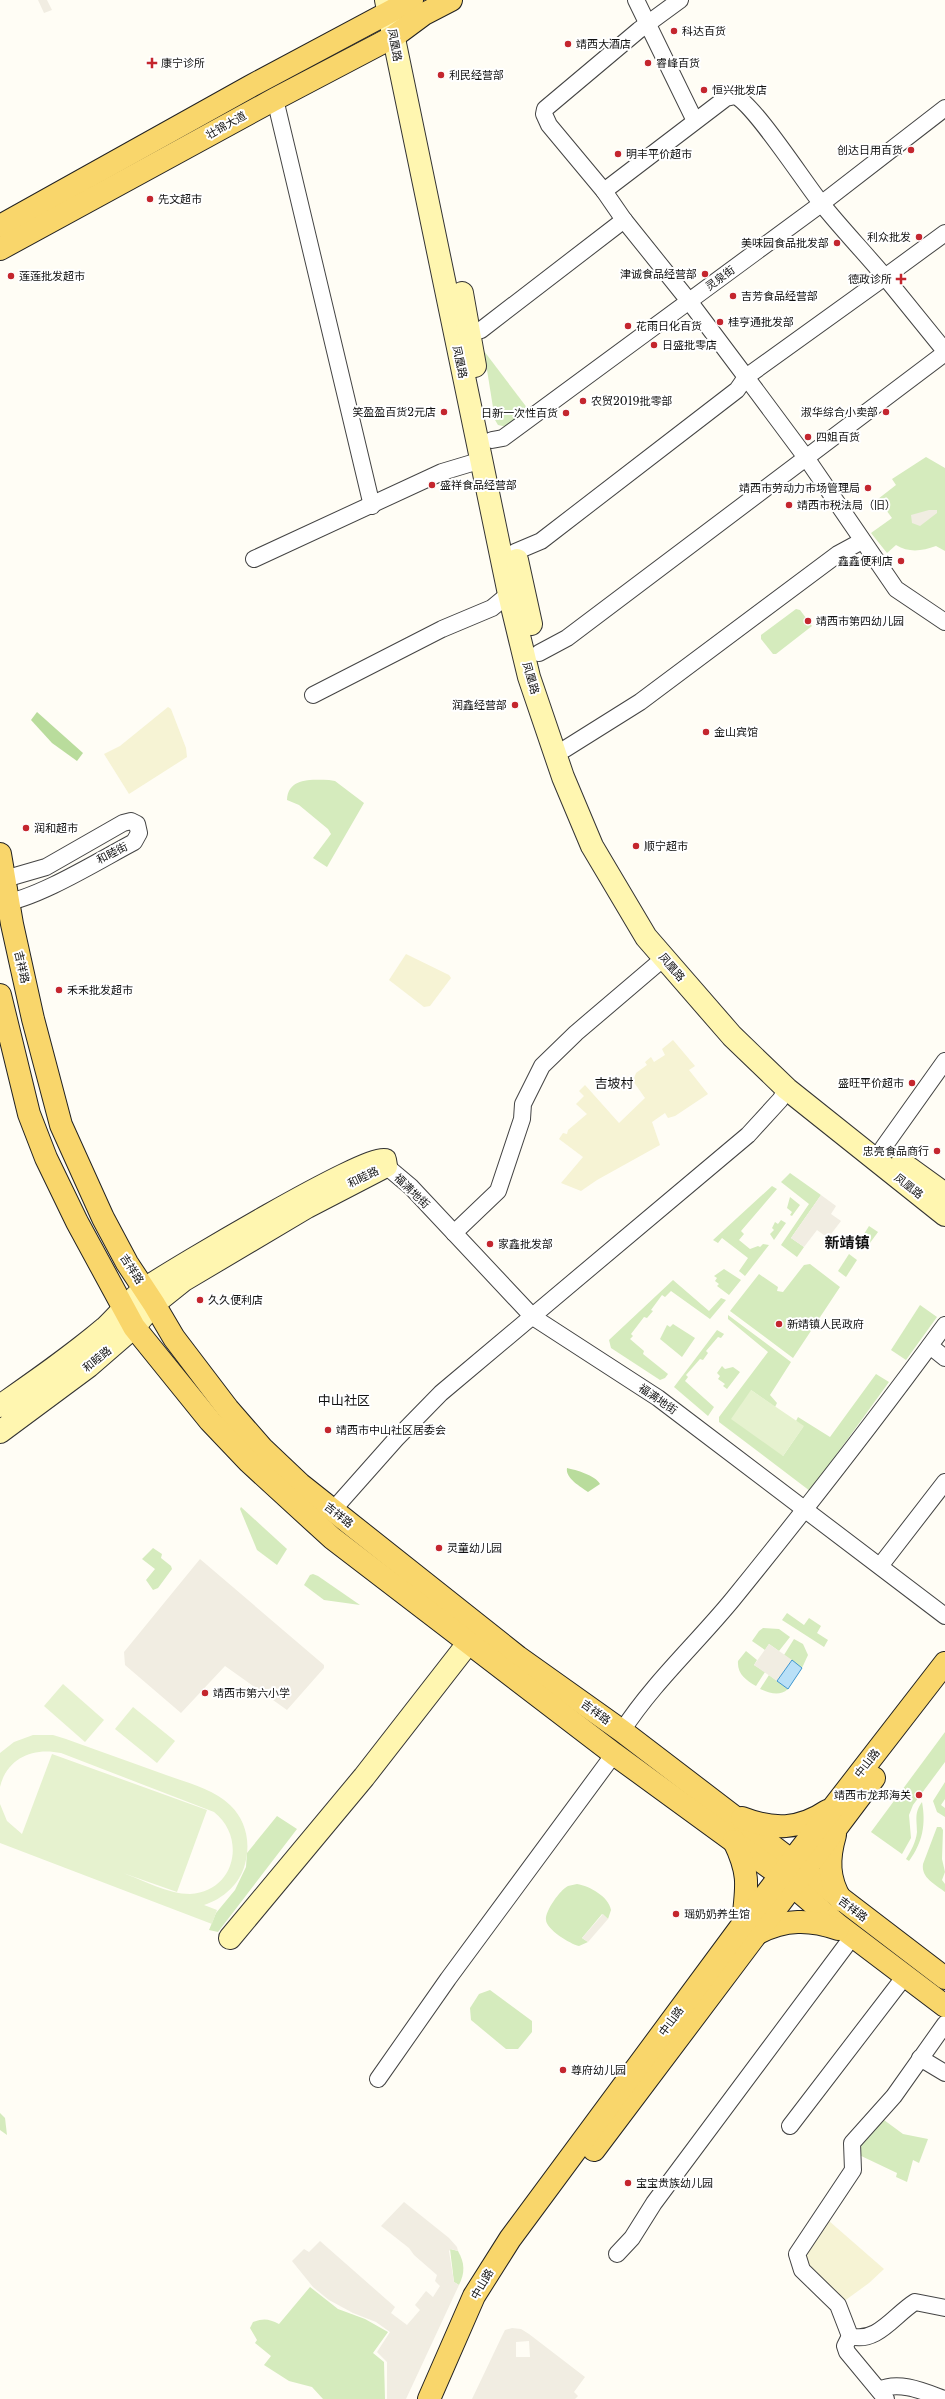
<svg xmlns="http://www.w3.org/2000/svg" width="945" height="2399" font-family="'Libre Baskerville','Noto Sans SC',serif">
	<rect width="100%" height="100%" fill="#fffdf5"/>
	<g fill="#f6f3d4">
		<path d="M 168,707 L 171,709 L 186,748 L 187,757 L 129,794 L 104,754 L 120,746 Z"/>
		<path d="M 406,954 L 449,975 L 451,978 L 430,1006 L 424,1007 L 389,980 Z"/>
		<path d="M 673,1040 L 695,1066 L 689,1070 L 708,1094 L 675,1116 L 668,1118 L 665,1113 L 652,1122 L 660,1145 L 597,1180 L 581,1191 L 561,1183 L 583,1157 L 559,1139 L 563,1133 L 567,1134 L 568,1130 L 587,1114 L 576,1104 L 584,1096 L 579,1091 L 585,1085 L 619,1123 L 645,1098 L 633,1081 L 636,1073 L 647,1065 L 645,1062 L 651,1057 L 654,1062 L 665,1055 L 662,1049 Z"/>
		<path d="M 829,2221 L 884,2269 L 869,2283 L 843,2302 L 827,2291 L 801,2255 L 815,2232 Z"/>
	</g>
	<g fill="#d5ebbd">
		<path d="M 484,351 L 528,409 L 507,427 L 498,425 L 495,420 Z"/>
		<path d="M 926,457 L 945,468 L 945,551 L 936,546 C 922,551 909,553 896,545 L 887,553 L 871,533 L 892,518 L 878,499 L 896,485 L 892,479 Z"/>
		<path d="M 796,609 L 800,610 L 812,626 L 776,654 L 773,654 L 761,639 L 761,635 Z"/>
		<path d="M 329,780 L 335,781 L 364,803 L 327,867 L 313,858 L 331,834 L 328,829 L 299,805 L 287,800 C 288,777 313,780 329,780 Z"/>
		<path d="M 790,1173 L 821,1195 L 791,1238 L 804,1247 L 797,1257 L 781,1245 L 809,1204 L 781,1182 Z"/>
		<path d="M 772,1186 L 777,1189 L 741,1231 L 744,1234 L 739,1240 L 750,1249 L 758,1246 L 760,1247 L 763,1244 L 769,1245 L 745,1276 L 739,1271 L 748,1258 L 722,1238 L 718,1243 L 713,1240 Z"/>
		<path d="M 790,1197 L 800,1205 L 792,1216 L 790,1215 L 792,1212 L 787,1208 Z"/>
		<path d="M 781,1220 L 786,1223 L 774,1240 L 770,1234 L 774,1230 L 772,1228 L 775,1222 L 778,1224 Z"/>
		<path d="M 869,1226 L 878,1232 L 867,1247 L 859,1242 Z"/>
		<path d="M 849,1254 L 857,1260 L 846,1277 L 838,1271 Z"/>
		<path d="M 810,1264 L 840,1287 L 793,1358 L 730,1311 L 759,1274 L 778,1287 L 777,1291 L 783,1292 L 804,1265 Z"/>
		<path d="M 724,1269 L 741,1280 L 729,1295 L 717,1286 L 719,1284 L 715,1281 L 717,1278 L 714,1276 Z"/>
		<path d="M 673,1280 L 709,1311 L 721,1298 L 726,1300 L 710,1319 L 671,1291 L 665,1297 L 662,1295 L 651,1310 L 653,1311 L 647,1318 L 644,1317 L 631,1334 L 633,1336 L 630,1339 L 644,1351 L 643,1354 L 668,1374 L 665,1378 L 660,1380 L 611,1348 L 609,1340 Z"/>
		<path d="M 920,1305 L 937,1317 L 906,1360 L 891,1350 Z"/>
		<path d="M 728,1315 L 791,1362 L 770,1395 L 777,1403 L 775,1407 L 751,1390 L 783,1456 L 803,1427 L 796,1421 L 798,1417 L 830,1437 L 876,1374 L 889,1382 L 810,1491 L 719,1422 L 719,1417 L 768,1352 L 728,1319 Z"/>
		<path d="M 673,1324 L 695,1338 L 682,1357 L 660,1339 L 667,1325 L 670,1327 Z"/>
		<path d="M 717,1330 L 724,1334 L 721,1338 L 718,1337 L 706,1351 L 708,1353 L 703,1360 L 700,1359 L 686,1375 L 688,1377 L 685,1381 L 714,1407 L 708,1416 L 674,1387 Z"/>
		<path d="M 722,1366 L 725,1369 L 733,1367 L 740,1372 L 727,1389 L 723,1386 L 725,1384 L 718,1379 L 720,1376 L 717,1373 Z"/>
		<path d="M 241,1507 L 287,1549 L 277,1565 L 257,1550 L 240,1509 Z"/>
		<path d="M 153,1548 L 162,1554 L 161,1558 L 171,1566 L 172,1569 L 158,1588 L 153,1590 L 146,1580 L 155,1569 L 142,1559 Z"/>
		<path d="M 313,1574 L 318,1576 L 360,1605 L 324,1600 L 304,1585 L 310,1575 Z"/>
		<path d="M 787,1613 L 804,1625 L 809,1618 L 821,1626 L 817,1633 L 828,1640 L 824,1647 L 782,1620 Z"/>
		<path d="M 763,1628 L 779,1629 L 790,1637 L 779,1651 L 769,1644 L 765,1650 L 752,1641 L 759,1631 Z"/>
		<path d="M 794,1639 L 803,1644 L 808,1655 L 802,1668 L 784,1655 Z"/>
		<path d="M 746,1651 L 757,1660 L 754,1665 L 765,1672 L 756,1686 C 746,1680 737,1674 738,1661 Z"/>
		<path d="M 769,1675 L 788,1689 C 779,1697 770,1693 760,1689 Z"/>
		<path d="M 945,1732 L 945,1762 L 913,1805 L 909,1815 L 911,1838 L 902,1854 L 871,1832 Z"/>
		<path d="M 945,1782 L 945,1799 L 941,1805 L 945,1808 L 945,1817 L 937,1812 L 933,1801 Z"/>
		<path d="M 922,1802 C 926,1824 923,1842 909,1861 L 906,1859 C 911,1851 916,1842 917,1832 C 917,1819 914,1813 922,1802 Z"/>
		<path d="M 277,1816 L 297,1829 L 218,1932 L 209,1930 L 216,1913 L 235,1890 L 246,1867 L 247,1853 Z"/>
		<path d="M 937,1827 L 941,1827 L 943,1830 L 942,1859 L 945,1872 L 942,1880 L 945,1884 L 945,1892 C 935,1884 921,1878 923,1864 Z"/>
		<path d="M 577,1884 C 590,1886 609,1897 611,1910 L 608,1919 L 602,1914 L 582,1938 L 588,1942 L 579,1946 C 570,1944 546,1929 546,1920 C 545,1911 560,1890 568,1886 C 571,1885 574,1885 577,1884 Z"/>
		<path d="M 490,1990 L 532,2021 L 532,2032 L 518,2049 L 506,2049 L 471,2020 L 470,2008 L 479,1994 Z"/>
		<path d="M 0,2113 L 5,2118 L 7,2135 L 0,2130 Z"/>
		<path d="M 884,2120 L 903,2134 L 928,2139 L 919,2163 L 913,2160 L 907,2182 L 896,2177 L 897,2173 L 857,2154 L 856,2146 L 874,2127 Z"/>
		<path d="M 450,2249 L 458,2251 C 465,2263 465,2273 459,2285 L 454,2282 Z"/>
		<path d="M 310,2287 L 338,2309 L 365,2319 L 388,2332 L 373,2353 L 384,2362 L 385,2399 L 323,2399 L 312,2387 L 289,2381 L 264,2365 L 271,2356 L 255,2343 L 257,2340 L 250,2328 L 253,2322 C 264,2318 269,2319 279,2324 Z"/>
	</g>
	<g fill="#b9dc9c">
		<path d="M 37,712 L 83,753 L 77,761 L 52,743 L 31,720 Z"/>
		<path d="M 567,1468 C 576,1470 595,1475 600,1484 L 588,1492 C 581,1487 565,1478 567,1468 Z"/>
	</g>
	<g fill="#e6f2cf">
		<path d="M 751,1390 L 804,1426 L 783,1456 L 731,1419 Z"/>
		<path d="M 63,1684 L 104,1720 L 85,1742 L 44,1706 Z"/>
		<path d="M 133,1707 L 175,1741 L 157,1763 L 115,1729 Z"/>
		<path d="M 33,1735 L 53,1735 L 66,1739 C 99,1751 133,1763 166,1775 C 188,1783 213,1789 230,1805 C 246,1820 251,1843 245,1864 C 240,1884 223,1899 204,1905 L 217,1910 L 212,1924 L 0,1843 L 0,1804 L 7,1821 L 22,1834 L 52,1754 L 207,1810 L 177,1892 L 123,1873 C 143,1880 168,1894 190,1894 C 235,1892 247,1838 214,1812 L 61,1753 C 33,1747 7,1758 0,1787 L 0,1753 L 14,1742 Z"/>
	</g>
	<g fill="#f1ede2" fill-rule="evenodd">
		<path d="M 38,0 L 47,0 L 52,10 L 44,13 Z"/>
		<path d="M 929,510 L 937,510 L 937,513 L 920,526 L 912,523 L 911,515 Z"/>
		<path d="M 821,1195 L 836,1206 L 831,1214 L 841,1221 L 828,1238 L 817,1230 L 804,1247 L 791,1238 Z"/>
		<path d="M 200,1559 L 324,1665 L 324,1668 L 287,1710 L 225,1666 L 181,1713 L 125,1665 L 124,1652 Z"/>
		<path d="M 769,1644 L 792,1660 L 777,1681 L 754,1665 Z"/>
		<path d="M 603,1914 L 608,1919 L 588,1942 L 582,1938 Z"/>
		<path d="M 404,2202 L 449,2238 L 457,2247 L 458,2251 L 451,2249 L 449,2251 L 454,2282 L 459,2285 L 406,2399 L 387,2399 L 387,2362 L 377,2352 L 390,2332 L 376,2322 L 353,2313 L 329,2300 L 313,2287 L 292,2261 L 304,2249 L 309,2252 L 320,2241 L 395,2307 L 391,2313 L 407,2325 L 420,2310 L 415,2305 L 426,2291 L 433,2297 L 440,2286 L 435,2281 L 437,2275 L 414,2255 L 409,2248 L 381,2226 Z"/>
		<path d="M 512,2328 L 521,2329 L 529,2334 L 585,2377 L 574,2392 L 578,2396 L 575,2399 L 472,2399 L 502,2336 L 505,2330 ZM 529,2341 L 530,2357 L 516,2357 L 516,2342 Z"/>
	</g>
	<path fill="#b9e0f7" stroke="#3f96cf" d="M 792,1660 L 802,1668 L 788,1689 L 777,1681 Z"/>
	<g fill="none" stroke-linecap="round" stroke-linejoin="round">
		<defs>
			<g id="street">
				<path d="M 636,0 L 695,121"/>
				<path d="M 735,96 C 754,104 804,182 821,203 C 841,228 864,252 885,277 L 746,377 L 689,301 L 624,220 L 604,191 L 726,98 Z"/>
				<path d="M 275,99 L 372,506"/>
				<path d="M 604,191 L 549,125 L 544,114 L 545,109 L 639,30 L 680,0"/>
				<path d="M 945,233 L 885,277 L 945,351"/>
				<path d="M 470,333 L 481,330 L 624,220"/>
				<path d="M 492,440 L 503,438 L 821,204 L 945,108"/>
				<path d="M 515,552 L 541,541 L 737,390 L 746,377 L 807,459 L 896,589 L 945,622"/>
				<path d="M 254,559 L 442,472 L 482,460"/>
				<path d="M 539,653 L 567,638 L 945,353"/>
				<path d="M 313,695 L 442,629 L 492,608 L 509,594"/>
				<path d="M 565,749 L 640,702 L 838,554 L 862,541"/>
				<path d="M 0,878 L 15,876 L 46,867 L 123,823 L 131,821 L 137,824 L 139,833 L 134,842 C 98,861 39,898 0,904"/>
				<path d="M 883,1148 L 945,1061"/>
				<path d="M 386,1166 L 411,1187 L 533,1317 L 658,1398 L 945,1616"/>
				<path d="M 454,1233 L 498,1191 L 522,1119 L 523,1104 L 542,1066 L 576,1033 L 664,958"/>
				<path d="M 930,1346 L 945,1358"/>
				<path d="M 333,1510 L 396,1439 L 441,1393 L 748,1135 L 780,1100 L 787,1089"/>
				<path d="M 880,1566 L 945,1482"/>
				<path d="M 622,1731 C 653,1683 697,1643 733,1599 C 806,1509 877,1418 945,1325"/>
				<path d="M 945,2024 L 894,2096 L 852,2143 L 853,2170 L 797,2254 L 802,2270 L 838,2305 L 850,2336 C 877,2344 894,2315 915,2302 L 945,2308"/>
				<path d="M 920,2058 L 945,2073"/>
				<path d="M 378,2079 L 448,1979 L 614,1754"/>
				<path d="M 790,2126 L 905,1976"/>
				<path d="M 617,2254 L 632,2238 L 654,2203 L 853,1936"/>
				<path d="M 850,2336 L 845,2346 L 847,2352 L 886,2399"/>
				<path d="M 879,2390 C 899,2380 925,2392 944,2399"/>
			</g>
			<g id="secondary">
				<path d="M 386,0 L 509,594 L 529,677 L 563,777 L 592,846 L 646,937 L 732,1036 L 787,1089 L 945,1215"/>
				<path d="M 462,293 L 475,366"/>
				<path d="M 517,560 L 531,624"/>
				<path d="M 902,1163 L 945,1194"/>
				<path d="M 0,1406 C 36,1381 72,1356 105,1328 C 117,1317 134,1296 146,1288 C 175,1269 365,1155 385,1160 L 386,1166 L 307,1207 L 184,1280 L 154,1304 L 134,1327 L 89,1366 L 0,1432"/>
				<path d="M 230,1938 L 364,1777 L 480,1628"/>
			</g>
			<g id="primary">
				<path d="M 0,226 L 251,86 L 412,0"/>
				<path d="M 0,249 L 275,99 L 393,37 L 424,14 L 451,0"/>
				<path d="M 0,854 L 12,924 L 33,1019 L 61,1125 L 103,1218 L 127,1263 L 154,1304 L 174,1338 L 228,1409 L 262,1448 L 300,1484 L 518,1657 L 622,1731 L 945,1978"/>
				<path d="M 0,995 L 29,1114 L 46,1158 L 77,1222 L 134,1327 L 210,1421 L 249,1462 L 332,1538 L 614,1754 L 780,1875 L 838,1925 L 945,2006"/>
				<path d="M 742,1818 C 773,1830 799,1830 827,1811"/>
				<path d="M 835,1835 C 828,1859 828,1879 841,1900"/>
				<path d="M 734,1841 C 750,1874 747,1886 743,1921"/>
				<path d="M 758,1933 C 785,1919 810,1919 838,1929"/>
				<path d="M 594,2150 L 874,1778"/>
				<path d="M 429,2399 L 474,2296 L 510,2239 L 743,1924 L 945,1663"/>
			</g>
		</defs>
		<use href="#street" stroke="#444" stroke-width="18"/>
		<use href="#secondary" stroke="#333" stroke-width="24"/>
		<use href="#primary" stroke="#222" stroke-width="24"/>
		<use href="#street" stroke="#fff" stroke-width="16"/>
		<use href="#secondary" stroke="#fff6b0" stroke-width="22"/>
		<use href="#primary" stroke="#f9d66b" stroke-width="22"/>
	</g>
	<g fill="#c4262e" stroke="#fff" stroke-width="1.5">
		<circle cx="674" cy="31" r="4"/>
		<circle cx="568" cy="44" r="4"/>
		<path d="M150 57h4v4h4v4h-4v4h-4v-4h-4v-4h4z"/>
		<circle cx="648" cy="63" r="4"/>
		<circle cx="441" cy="75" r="4"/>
		<circle cx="704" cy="90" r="4"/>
		<circle cx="911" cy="150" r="4"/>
		<circle cx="618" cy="154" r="4"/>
		<circle cx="150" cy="199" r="4"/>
		<circle cx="919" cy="237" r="4"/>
		<circle cx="837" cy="243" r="4"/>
		<circle cx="705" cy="274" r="4"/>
		<circle cx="11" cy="276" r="4"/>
		<path d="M899 273h4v4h4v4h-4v4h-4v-4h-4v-4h4z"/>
		<circle cx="733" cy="296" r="4"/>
		<circle cx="720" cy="322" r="4"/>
		<circle cx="628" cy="326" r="4"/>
		<circle cx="654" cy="345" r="4"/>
		<circle cx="583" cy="401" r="4"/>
		<circle cx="444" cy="412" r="4"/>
		<circle cx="886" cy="412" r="4"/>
		<circle cx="566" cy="413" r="4"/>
		<circle cx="808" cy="437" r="4"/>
		<circle cx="432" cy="485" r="4"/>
		<circle cx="868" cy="488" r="4"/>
		<circle cx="789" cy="505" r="4"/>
		<circle cx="901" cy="561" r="4"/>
		<circle cx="808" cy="621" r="4"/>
		<circle cx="515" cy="705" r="4"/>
		<circle cx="706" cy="732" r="4"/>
		<circle cx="26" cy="828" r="4"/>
		<circle cx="636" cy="846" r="4"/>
		<circle cx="59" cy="990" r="4"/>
		<circle cx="912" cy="1083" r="4"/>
		<circle cx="937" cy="1151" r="4"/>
		<circle cx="490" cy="1244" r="4"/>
		<circle cx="200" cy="1300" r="4"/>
		<circle cx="779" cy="1324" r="4"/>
		<circle cx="328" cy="1430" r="4"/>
		<circle cx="439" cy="1548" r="4"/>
		<circle cx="205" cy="1693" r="4"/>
		<circle cx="919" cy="1795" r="4"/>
		<circle cx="676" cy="1914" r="4"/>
		<circle cx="563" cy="2070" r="4"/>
		<circle cx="628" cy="2183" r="4"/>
	</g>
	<g text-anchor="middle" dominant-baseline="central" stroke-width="4" stroke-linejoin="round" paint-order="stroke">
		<g font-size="11" fill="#111" stroke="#fff" text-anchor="start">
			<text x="682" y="31">科达百货</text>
			<text x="576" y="44">靖西大酒店</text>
			<text x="161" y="63">康宁诊所</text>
			<text x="656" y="63">睿峰百货</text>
			<text x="449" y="75">利民经营部</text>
			<text x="712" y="90">恒兴批发店</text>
			<text x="903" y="150" text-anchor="end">创达日用百货</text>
			<text x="626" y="154">明丰平价超市</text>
			<text x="158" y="199">先文超市</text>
			<text x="911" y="237" text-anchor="end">利众批发</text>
			<text x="829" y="243" text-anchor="end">美味园食品批发部</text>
			<text x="697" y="274" text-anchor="end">津诚食品经营部</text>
			<text x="19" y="276">莲莲批发超市</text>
			<text x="892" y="279" text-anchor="end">德政诊所</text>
			<text x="741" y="296">吉芳食品经营部</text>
			<text x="728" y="322">桂亨通批发部</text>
			<text x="636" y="326">花雨日化百货</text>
			<text x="662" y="345">日盛批零店</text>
			<text x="591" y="401">农贸2019批零部</text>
			<text x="436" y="412" text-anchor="end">笑盈盈百货2元店</text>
			<text x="878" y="412" text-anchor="end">淑华综合小卖部</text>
			<text x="558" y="413" text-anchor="end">日新一次性百货</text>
			<text x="816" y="437">四姐百货</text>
			<text x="440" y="485">盛祥食品经营部</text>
			<text x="860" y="488" text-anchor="end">靖西市劳动力市场管理局</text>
			<text x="797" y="505">靖西市税法局（旧）</text>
			<text x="893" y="561" text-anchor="end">鑫鑫便利店</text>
			<text x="816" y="621">靖西市第四幼儿园</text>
			<text x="507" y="705" text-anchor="end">润鑫经营部</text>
			<text x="714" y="732">金山宾馆</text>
			<text x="34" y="828">润和超市</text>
			<text x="644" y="846">顺宁超市</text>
			<text x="67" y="990">禾禾批发超市</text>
			<text x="904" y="1083" text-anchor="end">盛旺平价超市</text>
			<text x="929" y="1151" text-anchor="end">忠亮食品商行</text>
			<text x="498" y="1244">家鑫批发部</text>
			<text x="208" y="1300">久久便利店</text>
			<text x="787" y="1324">新靖镇人民政府</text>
			<text x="336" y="1430">靖西市中山社区居委会</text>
			<text x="447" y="1548">灵童幼儿园</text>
			<text x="213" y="1693">靖西市第六小学</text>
			<text x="911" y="1795" text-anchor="end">靖西市龙邦海关</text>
			<text x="684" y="1914">瑶奶奶养生馆</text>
			<text x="571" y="2070">尊府幼儿园</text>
			<text x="636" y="2183">宝宝贵族幼儿园</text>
		</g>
		<g font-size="11" fill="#111" stroke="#fff">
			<text transform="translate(395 45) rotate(79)">凤凰路</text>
			<text transform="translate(226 125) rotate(-29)">壮锦大道</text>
			<text transform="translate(720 278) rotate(-36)">灵泉街</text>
			<text transform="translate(460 362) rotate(78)">凤凰路</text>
			<text transform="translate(531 678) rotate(74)">凤凰路</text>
			<text transform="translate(112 853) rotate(-27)">和睦街</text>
			<text transform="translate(22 967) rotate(77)">吉祥路</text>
			<text transform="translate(672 967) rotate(49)">凤凰路</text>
			<text transform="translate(363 1177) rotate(-26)">和睦路</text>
			<text transform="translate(909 1186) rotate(38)">凤凰路</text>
			<text transform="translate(412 1191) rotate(44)">福满地街</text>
			<text transform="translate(132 1269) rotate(57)">吉祥路</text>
			<text transform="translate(97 1359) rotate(-39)">和睦路</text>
			<text transform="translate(658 1399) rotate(35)">福满地街</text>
			<text transform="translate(339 1515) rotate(38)">吉祥路</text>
			<text transform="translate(596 1712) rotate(36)">吉祥路</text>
			<text transform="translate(867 1763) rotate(-52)">中山路</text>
			<text transform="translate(853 1909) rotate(37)">吉祥路</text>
			<text transform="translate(671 2021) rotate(-54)">中山路</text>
			<text transform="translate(482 2284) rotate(-60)">中山路</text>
		</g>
		<g font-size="13" fill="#111" stroke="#fff">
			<text x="614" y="1083">吉坡村</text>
			<text x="344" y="1400">中山社区</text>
		</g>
		<g font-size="15" font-weight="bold" fill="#111" stroke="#fff">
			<text x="847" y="1242">新靖镇</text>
		</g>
	</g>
</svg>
